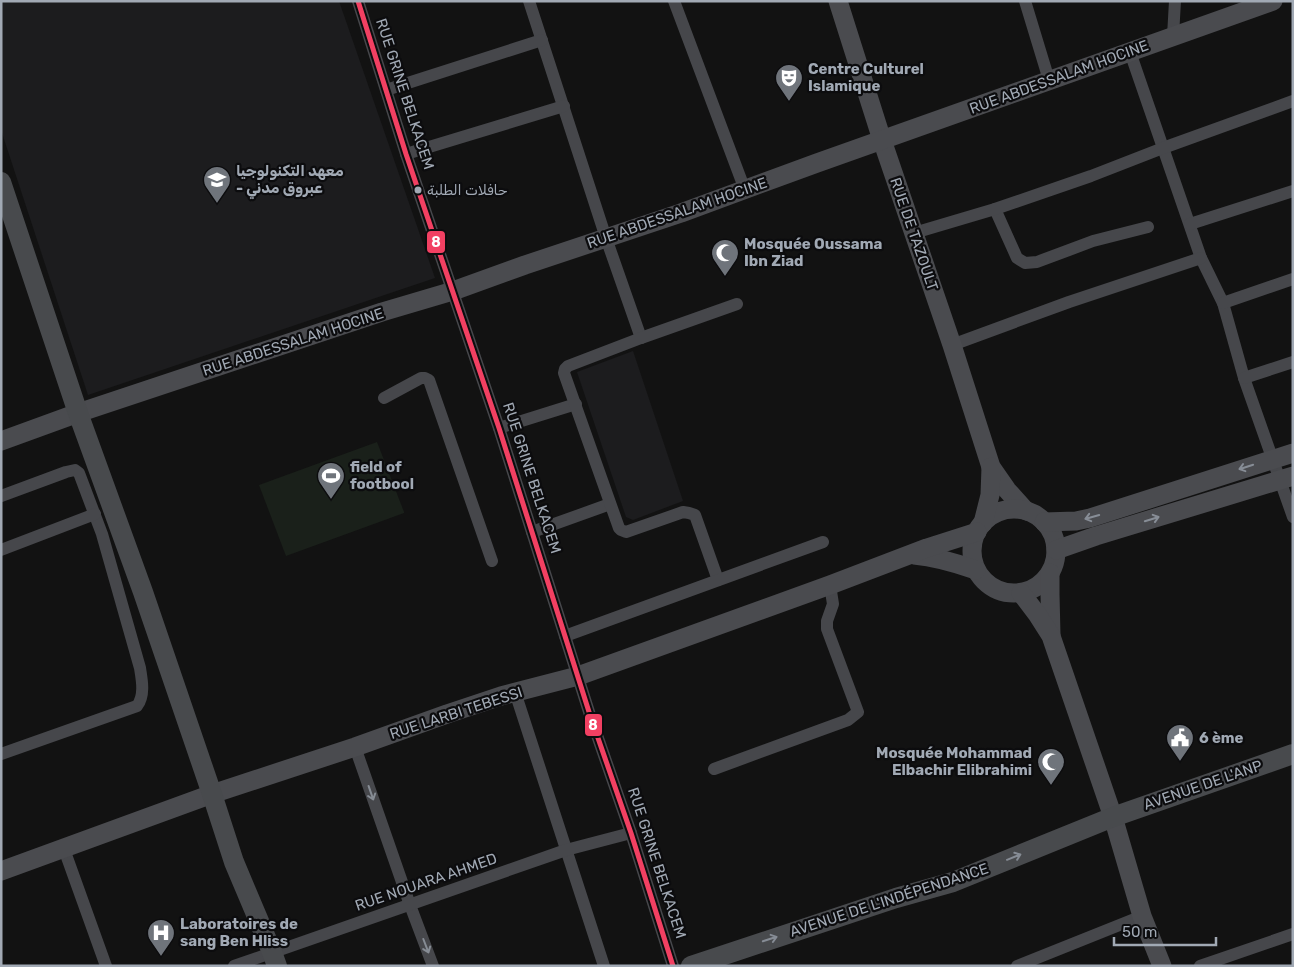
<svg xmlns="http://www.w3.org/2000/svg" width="1294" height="967" font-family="Rubik,Cairo,sans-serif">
	<rect width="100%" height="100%" fill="#121212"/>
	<g fill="#1c1c1e">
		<path d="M 1,1 L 339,1 L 435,278 L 88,395 L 1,130 Z"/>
		<path d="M 633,351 L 683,501 L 633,520 L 626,517 L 577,372 Z"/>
	</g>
	<path fill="#1a201a" d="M 377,442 L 404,512 L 404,513 L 286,556 L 259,485 Z"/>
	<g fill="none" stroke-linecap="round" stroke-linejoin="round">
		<g stroke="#46474b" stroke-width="12">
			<path d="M 358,1 L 406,154 L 499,428 L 590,715 L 631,833 L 673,966"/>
			<path d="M 529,1 L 606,238 L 641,338"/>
			<path d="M 674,1 L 745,190"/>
			<path d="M 1025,1 L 1049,80"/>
			<path d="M 1173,36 L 1175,1"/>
			<path d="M 1130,52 L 1201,258 L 1223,303 L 1244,378 L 1293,517"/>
			<path d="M 386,90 L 542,40"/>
			<path d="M 406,154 L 564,106"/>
			<path d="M 995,209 L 1017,258 L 1025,263 L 1037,262 L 1093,241 L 1148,227"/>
			<path d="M 1190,224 L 1293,191"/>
			<path d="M 914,233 L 995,209 L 1091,176 L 1163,148 L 1293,101"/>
			<path d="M 1223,303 L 1293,279"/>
			<path d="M 952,345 L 1069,302 L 1201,258"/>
			<path d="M 1244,378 L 1293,362"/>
			<path d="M 384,398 L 421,378 L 425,378 L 429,380 L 492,561"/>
			<path d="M 499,428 L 576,404"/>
			<path d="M 1,496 L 66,472 L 75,470 L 79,473 L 102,534 L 140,668 C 142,680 145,696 137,706 L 1,754"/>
			<path d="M 532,532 L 610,504"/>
			<path d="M 1,550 L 95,514"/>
			<path d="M 718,580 L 695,515 L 689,513 L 683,512 L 626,532 L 621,530 L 619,528 L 564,373 L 565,369 L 568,366 L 641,338 L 737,304"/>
			<path d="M 565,636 L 823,542"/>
			<path d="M 515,692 L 604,966"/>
			<path d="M 355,747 L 410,905 L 433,966"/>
			<path d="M 714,769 L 848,720 L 858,712 L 827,629 L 827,621 L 833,604 L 830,585"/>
			<path d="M 64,849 L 106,966"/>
			<path d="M 234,966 L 566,850 L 631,833"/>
			<path d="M 1017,966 L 1142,916"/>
			<path d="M 1200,966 L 1293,934"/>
		</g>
		<g stroke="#4a4b4f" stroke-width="19">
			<path d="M 838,1 L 882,140 L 952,345 L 991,467 L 1007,490 L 1026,511"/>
			<path d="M 1,441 L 78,413 L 382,312 L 453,291 L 525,265 L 681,213 L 817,163 L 1273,1"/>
			<circle cx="1014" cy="551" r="42"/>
			<path d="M 1044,522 L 1076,521 L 1090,518 L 1293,453"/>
			<path d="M 983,523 L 990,495 L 991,467"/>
			<path d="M 1056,550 L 1096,536 L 1293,476"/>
			<path d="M 914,555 C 936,557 956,563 976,570"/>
			<path d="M 1050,573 L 1050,594 L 1051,635"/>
			<path d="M 1021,593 L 1037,614 L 1051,636 L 1113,817 L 1142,916 L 1162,966"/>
			<path d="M 1,871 L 212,794 L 355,747 L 447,714 L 501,696 L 578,676 L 830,585 L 927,548 L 977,532"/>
		</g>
		<g stroke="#484a4d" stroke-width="20">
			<path d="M 1,182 L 78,413 L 143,592 L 212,794 L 234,862 L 272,952 L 277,966"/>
			<path d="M 691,966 L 896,898 L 953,882 L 1113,817 L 1293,754"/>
		</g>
		<defs>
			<path id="bus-1" d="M 358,1 L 406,154 L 499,428 L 590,715 L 631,833 L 673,966"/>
		</defs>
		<use href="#bus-1" stroke="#0c0c0e" stroke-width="9"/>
		<use href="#bus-1" stroke="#f24062" stroke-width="5"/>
	</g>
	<defs><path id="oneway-shaft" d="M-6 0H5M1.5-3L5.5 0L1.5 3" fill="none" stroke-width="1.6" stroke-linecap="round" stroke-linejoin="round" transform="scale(1.25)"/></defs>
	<g stroke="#878d96">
		<use href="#oneway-shaft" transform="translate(1246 467) rotate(162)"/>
		<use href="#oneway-shaft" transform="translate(1092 517) rotate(164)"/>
		<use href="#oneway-shaft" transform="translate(1152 519) rotate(-17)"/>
	</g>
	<g stroke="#868c94">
		<use href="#oneway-shaft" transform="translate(371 793) rotate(71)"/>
		<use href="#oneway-shaft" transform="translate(426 946) rotate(69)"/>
	</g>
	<g stroke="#868c95">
		<use href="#oneway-shaft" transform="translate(1014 857) rotate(-22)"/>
		<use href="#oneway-shaft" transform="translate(770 939) rotate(-18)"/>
	</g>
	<defs>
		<symbol id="theatre-pin" viewBox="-11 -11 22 30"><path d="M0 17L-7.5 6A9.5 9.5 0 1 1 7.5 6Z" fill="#6f747b" stroke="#0c0c0e"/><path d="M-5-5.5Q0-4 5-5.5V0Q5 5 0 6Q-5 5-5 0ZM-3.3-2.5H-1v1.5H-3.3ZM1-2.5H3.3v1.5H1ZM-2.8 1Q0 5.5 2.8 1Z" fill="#fff"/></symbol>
		<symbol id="university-pin" viewBox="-11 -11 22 30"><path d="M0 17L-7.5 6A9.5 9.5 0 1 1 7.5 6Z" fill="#6f747b" stroke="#0c0c0e"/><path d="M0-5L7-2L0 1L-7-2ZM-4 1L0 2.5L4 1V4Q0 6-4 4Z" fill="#fff"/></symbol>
		<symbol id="mosque-pin" viewBox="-11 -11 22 30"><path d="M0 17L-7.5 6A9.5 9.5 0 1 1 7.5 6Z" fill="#6f747b" stroke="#0c0c0e"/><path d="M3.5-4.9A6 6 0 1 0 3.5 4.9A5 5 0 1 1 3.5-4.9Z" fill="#fff"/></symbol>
		<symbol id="stadium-pin" viewBox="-11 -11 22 30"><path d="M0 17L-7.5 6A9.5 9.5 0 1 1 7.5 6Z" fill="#6f747b" stroke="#0c0c0e"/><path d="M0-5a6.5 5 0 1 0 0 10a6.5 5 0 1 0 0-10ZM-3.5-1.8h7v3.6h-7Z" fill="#fff"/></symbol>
		<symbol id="civic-pin" viewBox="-11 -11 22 30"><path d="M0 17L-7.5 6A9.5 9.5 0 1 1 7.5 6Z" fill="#6f747b" stroke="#0c0c0e"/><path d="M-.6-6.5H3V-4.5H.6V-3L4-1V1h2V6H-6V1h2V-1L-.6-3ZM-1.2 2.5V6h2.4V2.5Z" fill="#fff"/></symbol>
		<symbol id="hospital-pin" viewBox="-11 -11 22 30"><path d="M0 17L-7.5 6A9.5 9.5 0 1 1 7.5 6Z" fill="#6f747b" stroke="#0c0c0e"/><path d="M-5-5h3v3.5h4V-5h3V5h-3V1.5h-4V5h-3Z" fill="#fff"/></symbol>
	</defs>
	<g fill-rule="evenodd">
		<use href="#theatre-pin" x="773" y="62" width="32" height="43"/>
		<use href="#university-pin" x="201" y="164" width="32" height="43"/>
		<use href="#mosque-pin" x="709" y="237" width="32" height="43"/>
		<use href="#stadium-pin" x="315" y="460" width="32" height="43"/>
		<use href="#civic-pin" x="1164" y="722" width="32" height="43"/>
		<use href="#mosque-pin" x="1035" y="746" width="32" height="43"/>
		<use href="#hospital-pin" x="145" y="917" width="32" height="43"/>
	</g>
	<circle fill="#a1a9b4" stroke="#0c0c0e" stroke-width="2" cx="418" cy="190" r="4.5"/>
	<g text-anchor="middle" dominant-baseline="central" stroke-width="4.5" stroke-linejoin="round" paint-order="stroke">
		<g font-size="14" fill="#a1a9b4" stroke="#0c0c0e" text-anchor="start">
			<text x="427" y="190">حافلات الطلبة</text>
		</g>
		<g font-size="15" font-weight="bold" fill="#a1a9b4" stroke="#0c0c0e" text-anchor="start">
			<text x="808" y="69">Centre Culturel<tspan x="808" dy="17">Islamique</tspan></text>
			<text x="236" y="171">معهد التكنولوجيا<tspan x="236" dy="17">- عبروق مدني</tspan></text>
			<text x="744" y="244">Mosquée Oussama<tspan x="744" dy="17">Ibn Ziad</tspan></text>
			<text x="350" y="467">field of<tspan x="350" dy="17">footbool</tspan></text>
			<text x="1199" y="738">6 ème</text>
			<text x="1032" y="753" text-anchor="end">Mosquée Mohammad<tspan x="1032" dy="17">Elbachir Elibrahimi</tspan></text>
			<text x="180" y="924">Laboratoires de<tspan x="180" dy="17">sang Ben Hliss</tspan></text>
		</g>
		<g font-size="15" fill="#a1a9b4" stroke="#0c0c0e">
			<text transform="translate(1059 77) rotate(-20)">RUE ABDESSALAM HOCINE</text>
			<text transform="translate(405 94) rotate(72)">RUE GRINE BELKACEM</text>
			<text transform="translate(677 213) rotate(-19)">RUE ABDESSALAM HOCINE</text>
			<text transform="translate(914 234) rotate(71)">RUE DE TAZOULT</text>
			<text transform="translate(293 342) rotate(-18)">RUE ABDESSALAM HOCINE</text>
			<text transform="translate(532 478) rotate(72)">RUE GRINE BELKACEM</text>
			<text transform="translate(456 713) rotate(-18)">RUE LARBI TEBESSI</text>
			<text transform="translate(1203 785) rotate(-19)">AVENUE DE L'ANP</text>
			<text transform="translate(657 863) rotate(72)">RUE GRINE BELKACEM</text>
			<text transform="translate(426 882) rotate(-19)">RUE NOUARA AHMED</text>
			<text transform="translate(889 900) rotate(-18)">AVENUE DE L'INDÉPENDANCE</text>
		</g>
	</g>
	<g stroke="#0c0c0e" stroke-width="2">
		<rect x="426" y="230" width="20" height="24" rx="5" fill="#f24062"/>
		<rect x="584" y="713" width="19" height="24" rx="5" fill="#f24062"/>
	</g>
	<g font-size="14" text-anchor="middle" font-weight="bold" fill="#fff">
		<text x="436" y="247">8</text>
		<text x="593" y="730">8</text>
	</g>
	<rect width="1294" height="967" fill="none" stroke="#a1a9b4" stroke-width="5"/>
	<path d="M1114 937v8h102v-8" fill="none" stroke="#a1a9b4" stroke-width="2.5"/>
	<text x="1122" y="937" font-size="15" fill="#a1a9b4" stroke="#0c0c0e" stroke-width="4" paint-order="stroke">50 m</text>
</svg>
